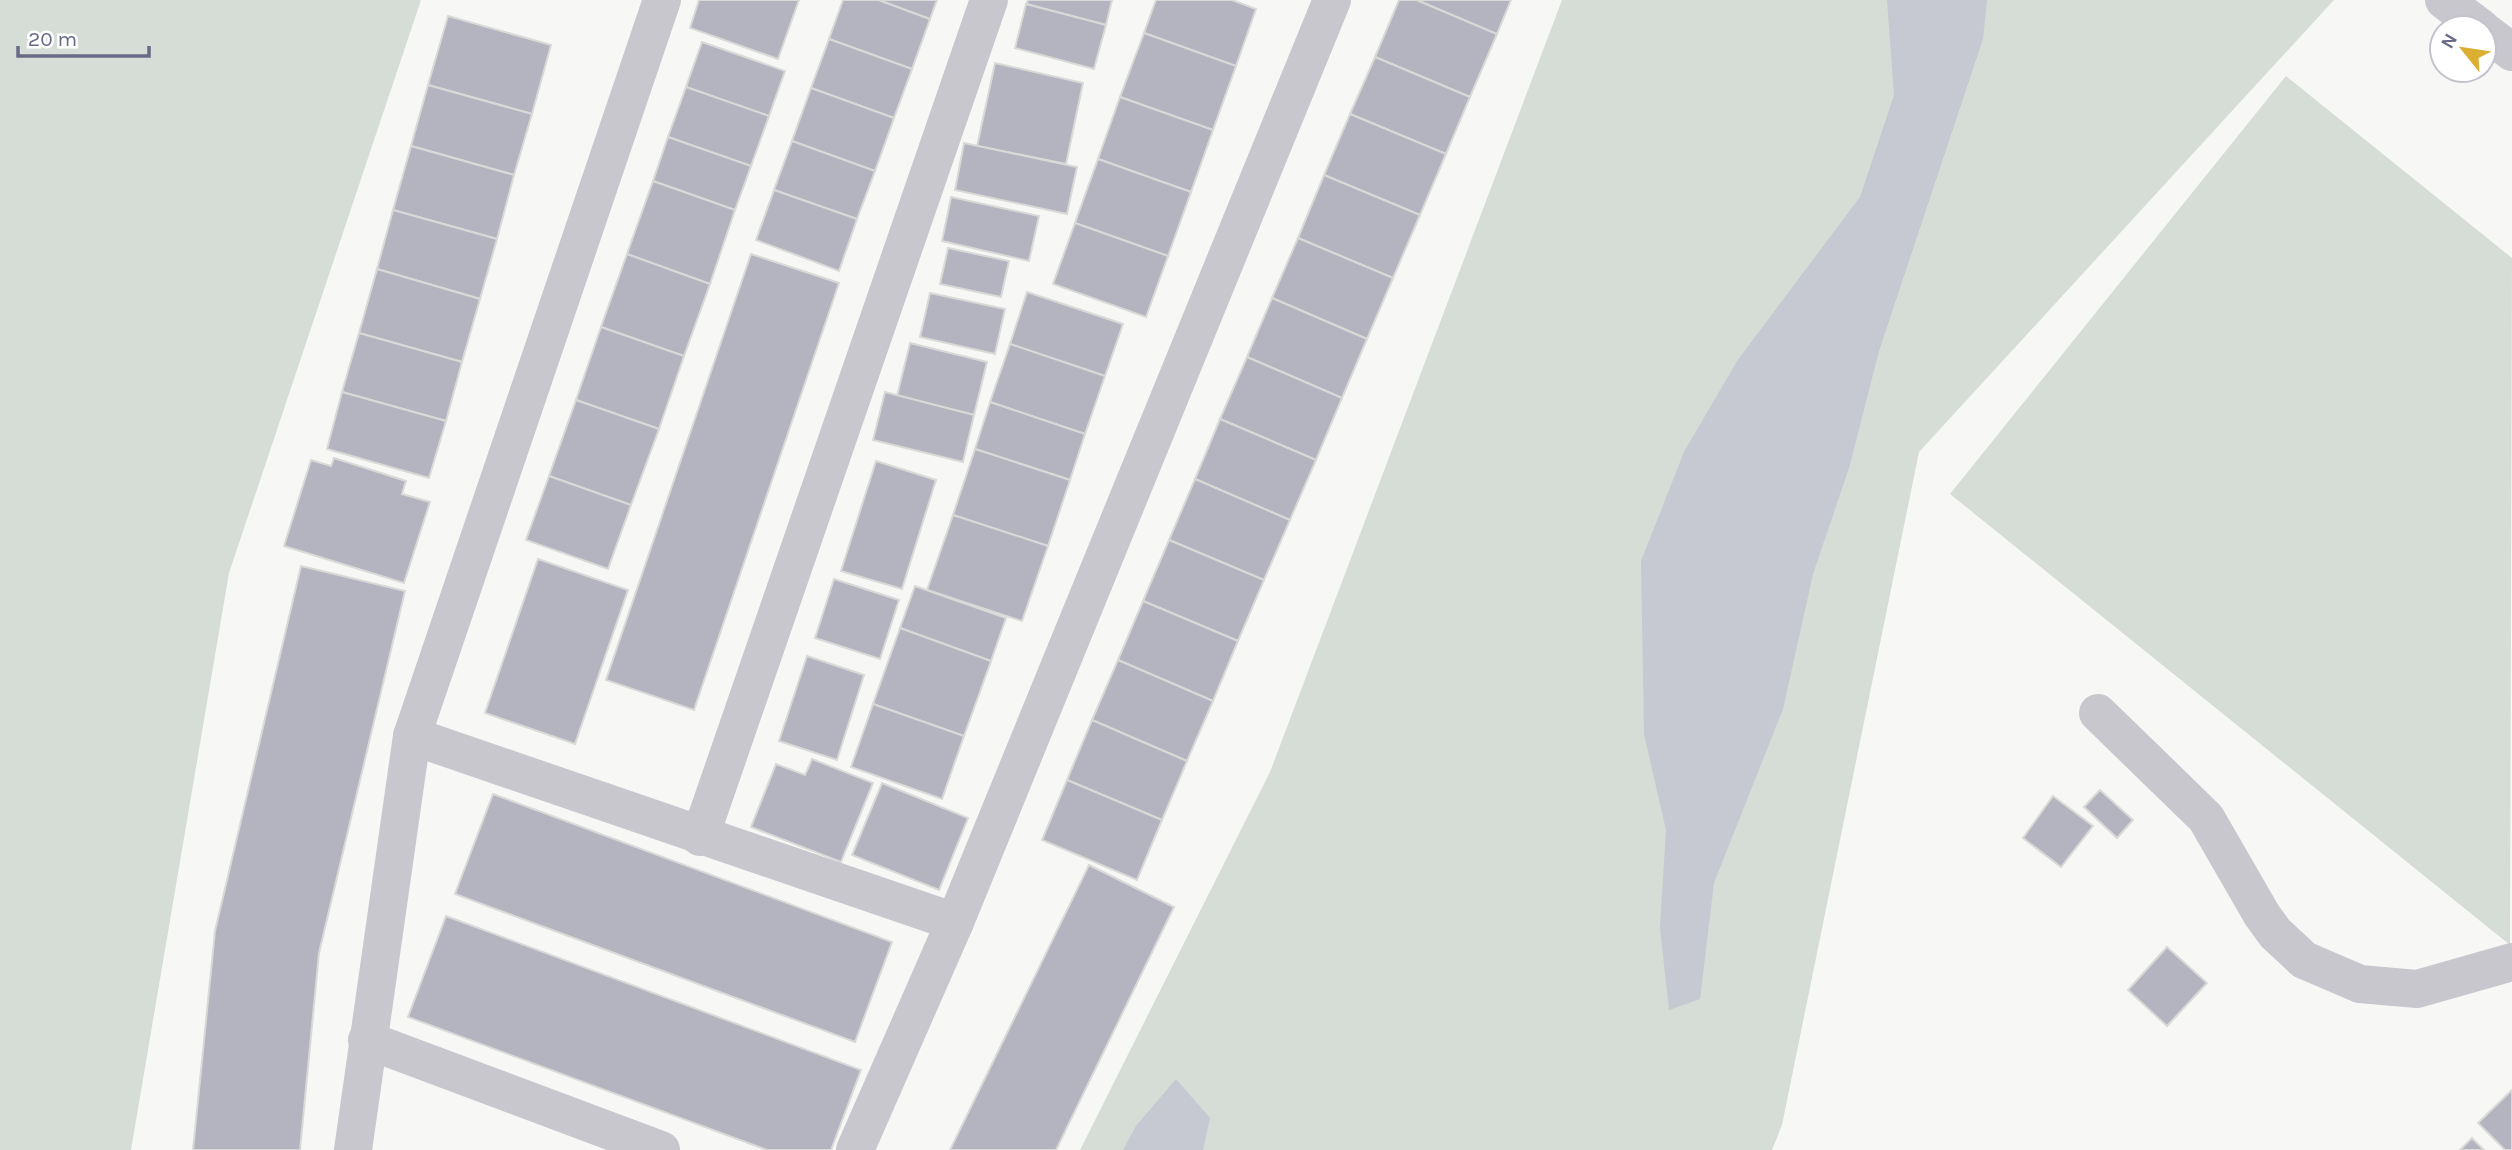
<svg xmlns="http://www.w3.org/2000/svg" width="2512" height="1150" font-family="Karla,sans-serif">
	<rect width="100%" height="100%" fill="#f7f8f6"/>
	<g fill="#d5ddd6">
		<path d="M 0,0 L 421,0 L 229,573 L 131,1150 L 0,1150 Z"/>
		<path d="M 1562,0 L 2334,0 L 1919,452 L 1782,1125 L 1772,1150 L 1080,1150 L 1270,772 Z"/>
		<path d="M 2286,76 L 2512,258 L 2510,945 L 1950,494 Z"/>
	</g>
	<g fill="#c6c8d2">
		<path d="M 1887,0 L 1987,0 L 1983,39 L 1879,351 L 1849,468 L 1813,574 L 1783,709 L 1714,883 L 1700,999 L 1669,1010 L 1660,928 L 1666,830 L 1644,734 L 1641,561 L 1684,452 L 1737,361 L 1860,197 L 1894,95 Z"/>
		<path d="M 1176,1079 L 1210,1118 L 1203,1150 L 1123,1150 L 1136,1126 Z"/>
	</g>
	<g fill="#b3b4bf" stroke="#d9dad8" stroke-width="2">
		<path d="M 699,0 L 799,0 L 778,59 L 690,28 Z"/>
		<path d="M 843,0 L 879,0 L 930,19 L 912,69 L 829,39 Z"/>
		<path d="M 879,0 L 937,0 L 930,19 Z"/>
		<path d="M 1028,0 L 1112,0 L 1106,25 L 1026,4 Z"/>
		<path d="M 1156,0 L 1232,0 L 1256,9 L 1236,66 L 1144,33 Z"/>
		<path d="M 1399,0 L 1417,0 L 1497,34 L 1470,97 L 1375,57 Z"/>
		<path d="M 1417,0 L 1511,0 L 1497,34 Z"/>
		<path d="M 1026,4 L 1106,25 L 1094,69 L 1015,48 Z"/>
		<path d="M 448,16 L 551,45 L 532,114 L 428,85 Z"/>
		<path d="M 1144,33 L 1236,66 L 1213,130 L 1120,97 Z"/>
		<path d="M 829,39 L 912,69 L 894,118 L 811,88 Z"/>
		<path d="M 702,42 L 785,71 L 769,116 L 686,87 Z"/>
		<path d="M 1375,57 L 1470,97 L 1446,154 L 1350,114 Z"/>
		<path d="M 995,63 L 1083,83 L 1066,164 L 977,146 Z"/>
		<path d="M 428,85 L 532,114 L 514,175 L 411,146 Z"/>
		<path d="M 686,87 L 769,116 L 751,166 L 668,137 Z"/>
		<path d="M 811,88 L 894,118 L 875,171 L 792,141 Z"/>
		<path d="M 1120,97 L 1213,130 L 1191,192 L 1098,159 Z"/>
		<path d="M 1350,114 L 1446,154 L 1420,215 L 1324,175 Z"/>
		<path d="M 668,137 L 751,166 L 735,210 L 653,181 Z"/>
		<path d="M 792,141 L 875,171 L 857,219 L 774,190 Z"/>
		<path d="M 964,143 L 1077,167 L 1067,214 L 955,190 Z"/>
		<path d="M 411,146 L 514,175 L 497,239 L 393,210 Z"/>
		<path d="M 1098,159 L 1191,192 L 1168,256 L 1075,223 Z"/>
		<path d="M 1324,175 L 1420,215 L 1393,278 L 1298,238 Z"/>
		<path d="M 653,181 L 735,210 L 710,284 L 627,254 Z"/>
		<path d="M 774,190 L 857,219 L 839,271 L 756,240 Z"/>
		<path d="M 951,197 L 1039,216 L 1029,261 L 942,241 Z"/>
		<path d="M 393,210 L 497,239 L 480,299 L 377,269 Z"/>
		<path d="M 1075,223 L 1168,256 L 1146,317 L 1053,284 Z"/>
		<path d="M 1298,238 L 1393,278 L 1367,339 L 1272,298 Z"/>
		<path d="M 948,248 L 1009,261 L 1001,297 L 940,284 Z"/>
		<path d="M 627,254 L 710,284 L 684,356 L 601,327 Z"/>
		<path d="M 751,254 L 839,283 L 694,710 L 606,680 Z"/>
		<path d="M 377,269 L 480,299 L 462,362 L 359,333 Z"/>
		<path d="M 1027,292 L 1123,324 L 1105,376 L 1010,344 Z"/>
		<path d="M 930,293 L 1005,309 L 995,354 L 920,337 Z"/>
		<path d="M 1272,298 L 1367,339 L 1342,398 L 1247,357 Z"/>
		<path d="M 601,327 L 684,356 L 659,429 L 576,400 Z"/>
		<path d="M 359,333 L 462,362 L 446,421 L 342,392 Z"/>
		<path d="M 910,343 L 987,362 L 974,415 L 897,396 Z"/>
		<path d="M 1010,344 L 1105,376 L 1085,434 L 990,402 Z"/>
		<path d="M 1247,357 L 1342,398 L 1316,460 L 1220,419 Z"/>
		<path d="M 342,392 L 446,421 L 429,478 L 327,449 Z"/>
		<path d="M 885,392 L 974,415 L 963,462 L 873,440 Z"/>
		<path d="M 576,400 L 659,429 L 631,505 L 549,476 Z"/>
		<path d="M 990,402 L 1085,434 L 1070,480 L 975,449 Z"/>
		<path d="M 1220,419 L 1316,460 L 1290,520 L 1195,479 Z"/>
		<path d="M 975,449 L 1070,480 L 1048,546 L 953,515 Z"/>
		<path d="M 334,458 L 406,481 L 402,494 L 430,502 L 404,583 L 284,546 L 311,460 L 331,466 Z"/>
		<path d="M 876,461 L 936,480 L 902,589 L 841,571 Z"/>
		<path d="M 549,476 L 631,505 L 608,569 L 526,540 Z"/>
		<path d="M 1195,479 L 1290,520 L 1264,580 L 1169,540 Z"/>
		<path d="M 953,515 L 1048,546 L 1022,621 L 927,590 Z"/>
		<path d="M 1169,540 L 1264,580 L 1238,641 L 1143,601 Z"/>
		<path d="M 538,559 L 628,590 L 575,744 L 485,713 Z"/>
		<path d="M 301,566 L 405,591 L 319,953 L 300,1150 L 193,1150 L 215,931 Z"/>
		<path d="M 834,579 L 899,600 L 880,659 L 815,638 Z"/>
		<path d="M 915,586 L 1006,618 L 991,661 L 900,628 Z"/>
		<path d="M 1143,601 L 1238,641 L 1213,701 L 1118,660 Z"/>
		<path d="M 900,628 L 991,661 L 964,736 L 873,704 Z"/>
		<path d="M 807,656 L 864,675 L 837,760 L 779,741 Z"/>
		<path d="M 1118,660 L 1213,701 L 1187,761 L 1092,720 Z"/>
		<path d="M 873,704 L 964,736 L 942,799 L 851,767 Z"/>
		<path d="M 1092,720 L 1187,761 L 1162,820 L 1067,780 Z"/>
		<path d="M 812,759 L 873,783 L 841,862 L 751,827 L 776,764 L 805,775 Z"/>
		<path d="M 1067,780 L 1162,820 L 1137,880 L 1042,840 Z"/>
		<path d="M 882,783 L 968,818 L 939,890 L 852,855 Z"/>
		<path d="M 2100,790 L 2133,820 L 2117,838 L 2084,807 Z"/>
		<path d="M 493,794 L 892,942 L 855,1042 L 455,894 Z"/>
		<path d="M 2053,796 L 2093,826 L 2061,867 L 2023,838 Z"/>
		<path d="M 1089,865 L 1174,907 L 1056,1150 L 950,1150 Z"/>
		<path d="M 446,916 L 861,1070 L 831,1150 L 767,1150 L 408,1017 Z"/>
		<path d="M 2167,947 L 2207,983 L 2167,1026 L 2128,990 Z"/>
		<path d="M 2512,1090 L 2512,1150 L 2505,1150 L 2478,1123 Z"/>
		<path d="M 2472,1138 L 2484,1150 L 2460,1150 Z"/>
	</g>
	<g fill="none" stroke-linecap="round" stroke-linejoin="round">
		<g stroke="#c7c7cd" stroke-width="38">
			<path d="M 2444,0 L 2481,28"/>
			<path d="M 2484,31 L 2512,52"/>
			<path d="M 2098,713 L 2206,818 L 2262,915 L 2275,933 L 2304,960 L 2360,984 L 2417,989 L 2512,962"/>
			<path d="M 412,736 L 955,922"/>
			<path d="M 700,837 L 989,0"/>
			<path d="M 367,1040 L 661,1150"/>
			<path d="M 353,1150 L 412,736 L 662,0"/>
			<path d="M 855,1150 L 955,922 L 1332,0"/>
		</g>
	</g>
	<g transform="translate(2463 49) rotate(300)"><circle r="33" fill="#ffffff" stroke="#c3c3ce" stroke-width="2"/>
	<path d="M0-5L12 26L0 18L-12 26Z" fill="#dbaf33"/>
	<text y="-10" font-size="19" font-weight="bold" text-anchor="middle" fill="#696a85">N</text>
	</g>
	<path d="M18 46v10h131v-10" fill="none" stroke="#696a85" stroke-width="3.5"/>
	<text x="28" y="46" font-size="21" fill="#696a85" stroke="#ffffff" stroke-width="5" paint-order="stroke">20 m</text>
</svg>
